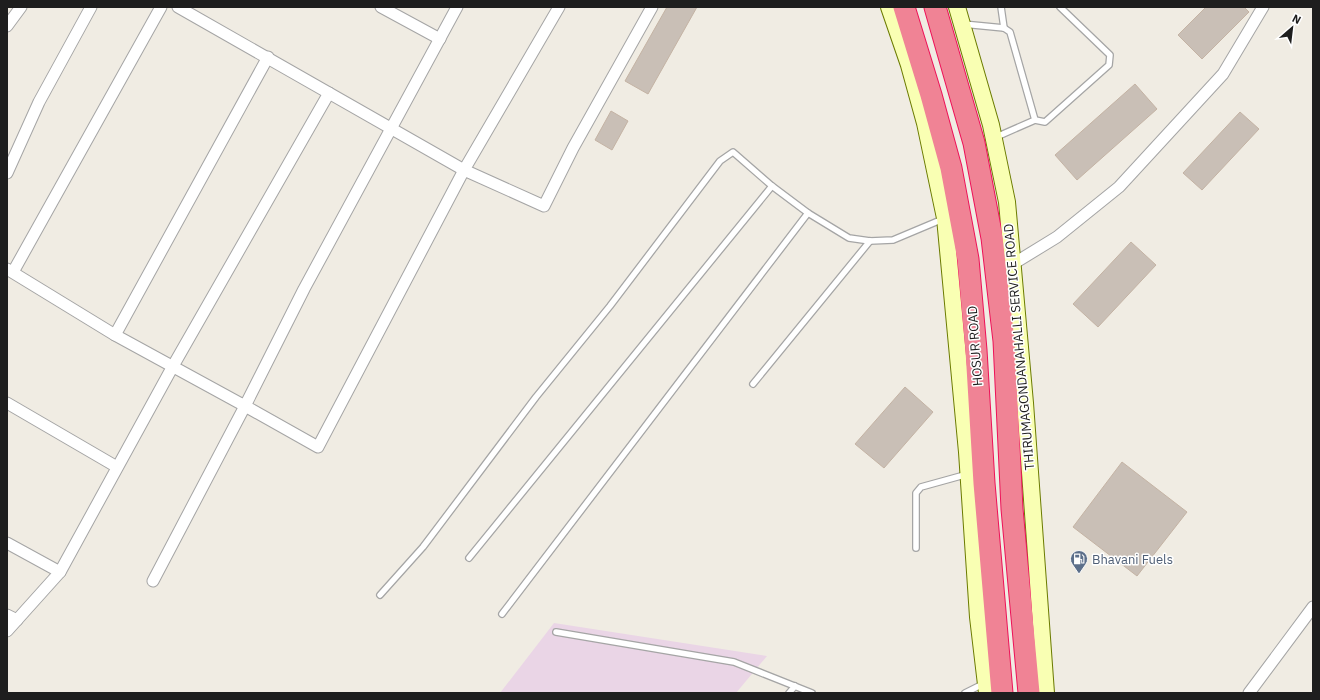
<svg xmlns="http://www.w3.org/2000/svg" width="1320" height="700" font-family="'IBM Plex Sans',sans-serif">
	<rect width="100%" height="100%" fill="#f0ece3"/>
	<path fill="#ead5e6" d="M 554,623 L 767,656 L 736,693 L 500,693 Z"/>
	<g fill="#c9bfb6" stroke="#c4b3a4">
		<path d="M 667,7 L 697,7 L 648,94 L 625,81 Z"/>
		<path d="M 1206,7 L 1244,7 L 1249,12 L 1202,59 L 1178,35 Z"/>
		<path d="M 1135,84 L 1157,109 L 1077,180 L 1055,155 Z"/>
		<path d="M 611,111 L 628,121 L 612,150 L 595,140 Z"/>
		<path d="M 1240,112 L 1259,129 L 1202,190 L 1183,173 Z"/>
		<path d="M 1131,242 L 1156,265 L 1098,327 L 1073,304 Z"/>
		<path d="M 905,387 L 933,412 L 884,468 L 855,444 Z"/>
		<path d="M 1122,462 L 1187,512 L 1137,576 L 1073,527 Z"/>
	</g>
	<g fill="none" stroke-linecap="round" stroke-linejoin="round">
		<defs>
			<g id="lane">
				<path d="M 1001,7 L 1004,28"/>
				<path d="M 963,24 L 1004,28 L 1010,32 L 1035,120"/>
				<path d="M 994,138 L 1035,120 L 1045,122 L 1109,65 L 1110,55 L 1060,7"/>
				<path d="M 753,384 L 870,241"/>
				<path d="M 916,548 L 916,493 L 921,487 L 968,474"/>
				<path d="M 469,558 L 772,186"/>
				<path d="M 380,595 L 423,547 L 536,397 L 610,306 L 720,161 L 733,152 L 772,186 L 808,213 L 849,238 L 870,241 L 893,240 L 943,219"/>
				<path d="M 502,614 L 808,213"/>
				<path d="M 556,632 L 734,662 L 812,693"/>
				<path d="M 789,693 L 795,686"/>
				<path d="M 965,693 L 985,683"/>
			</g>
			<g id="street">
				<path d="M 178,7 L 464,170 L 559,7"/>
				<path d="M 381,7 L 440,39"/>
				<path d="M 7,26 L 21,7"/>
				<path d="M 7,173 L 39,102 L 91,7"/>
				<path d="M 1013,264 L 1057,237 L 1119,187 L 1223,74 L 1263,7"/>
				<path d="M 7,269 L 115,335 L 245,406 L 304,289 L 457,7"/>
				<path d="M 13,272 L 161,7"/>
				<path d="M 115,335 L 268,57"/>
				<path d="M 7,403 L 117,467"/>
				<path d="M 7,543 L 60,572"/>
				<path d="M 153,581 L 245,406 L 318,447 L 464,170 L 544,206 L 573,148 L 652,7"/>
				<path d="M 7,615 L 17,620"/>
				<path d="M 7,631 L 60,572 L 173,366 L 329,93"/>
				<path d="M 1249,693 L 1313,607"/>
			</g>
			<g id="secondary">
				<path d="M 889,7 L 909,65 L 925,123 L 945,218 L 967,452 L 978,617 L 987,693"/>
				<path d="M 957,7 L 991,125 L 1007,202 L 1025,403 L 1046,693"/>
			</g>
			<g id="highway">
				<path d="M 904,7 L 931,95 L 951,168 L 968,259 L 976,350 L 984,483 L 1002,693"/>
				<path d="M 935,7 L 974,143 L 992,238 L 1004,341 L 1012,509 L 1029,693"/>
			</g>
		</defs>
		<use href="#lane" stroke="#a5a5a5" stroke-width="8"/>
		<use href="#street" stroke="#a5a5a5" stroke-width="13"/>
		<use href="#secondary" stroke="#6b7b00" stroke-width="18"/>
		<use href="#highway" stroke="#ed1258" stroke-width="23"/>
		<use href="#lane" stroke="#fff" stroke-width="5.5"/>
		<use href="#street" stroke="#fff" stroke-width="11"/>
		<use href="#secondary" stroke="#f9ffb3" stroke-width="16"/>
		<use href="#highway" stroke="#f08395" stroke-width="21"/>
	</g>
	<defs>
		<symbol id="fuel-pin" viewBox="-11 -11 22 30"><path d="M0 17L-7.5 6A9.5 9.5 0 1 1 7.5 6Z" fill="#5c6f8a" stroke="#fff"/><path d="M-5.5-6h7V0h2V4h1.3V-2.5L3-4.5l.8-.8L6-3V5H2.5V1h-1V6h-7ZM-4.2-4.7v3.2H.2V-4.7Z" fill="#fff"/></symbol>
	</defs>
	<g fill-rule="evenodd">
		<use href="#fuel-pin" x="1069" y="549" width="20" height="27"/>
	</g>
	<g text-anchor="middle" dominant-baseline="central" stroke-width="3" stroke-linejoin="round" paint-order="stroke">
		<g font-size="13" fill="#1e1e1e" stroke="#fff">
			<text transform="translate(975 346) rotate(-94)">HOSUR ROAD</text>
			<text transform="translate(1019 347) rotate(-95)">THIRUMAGONDANAHALLI SERVICE ROAD</text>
		</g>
		<g font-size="13" fill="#4e5e75" stroke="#fff" text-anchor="start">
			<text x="1092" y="559">Bhavani Fuels</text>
		</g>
	</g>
	<rect width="1320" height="700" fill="none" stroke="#1e1e1e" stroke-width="16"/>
	<g transform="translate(1292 28) rotate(28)" stroke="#ffffff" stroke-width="3" paint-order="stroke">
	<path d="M0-3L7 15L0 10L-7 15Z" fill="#1e1e1e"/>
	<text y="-6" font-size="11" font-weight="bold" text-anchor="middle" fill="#1e1e1e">N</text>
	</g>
</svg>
